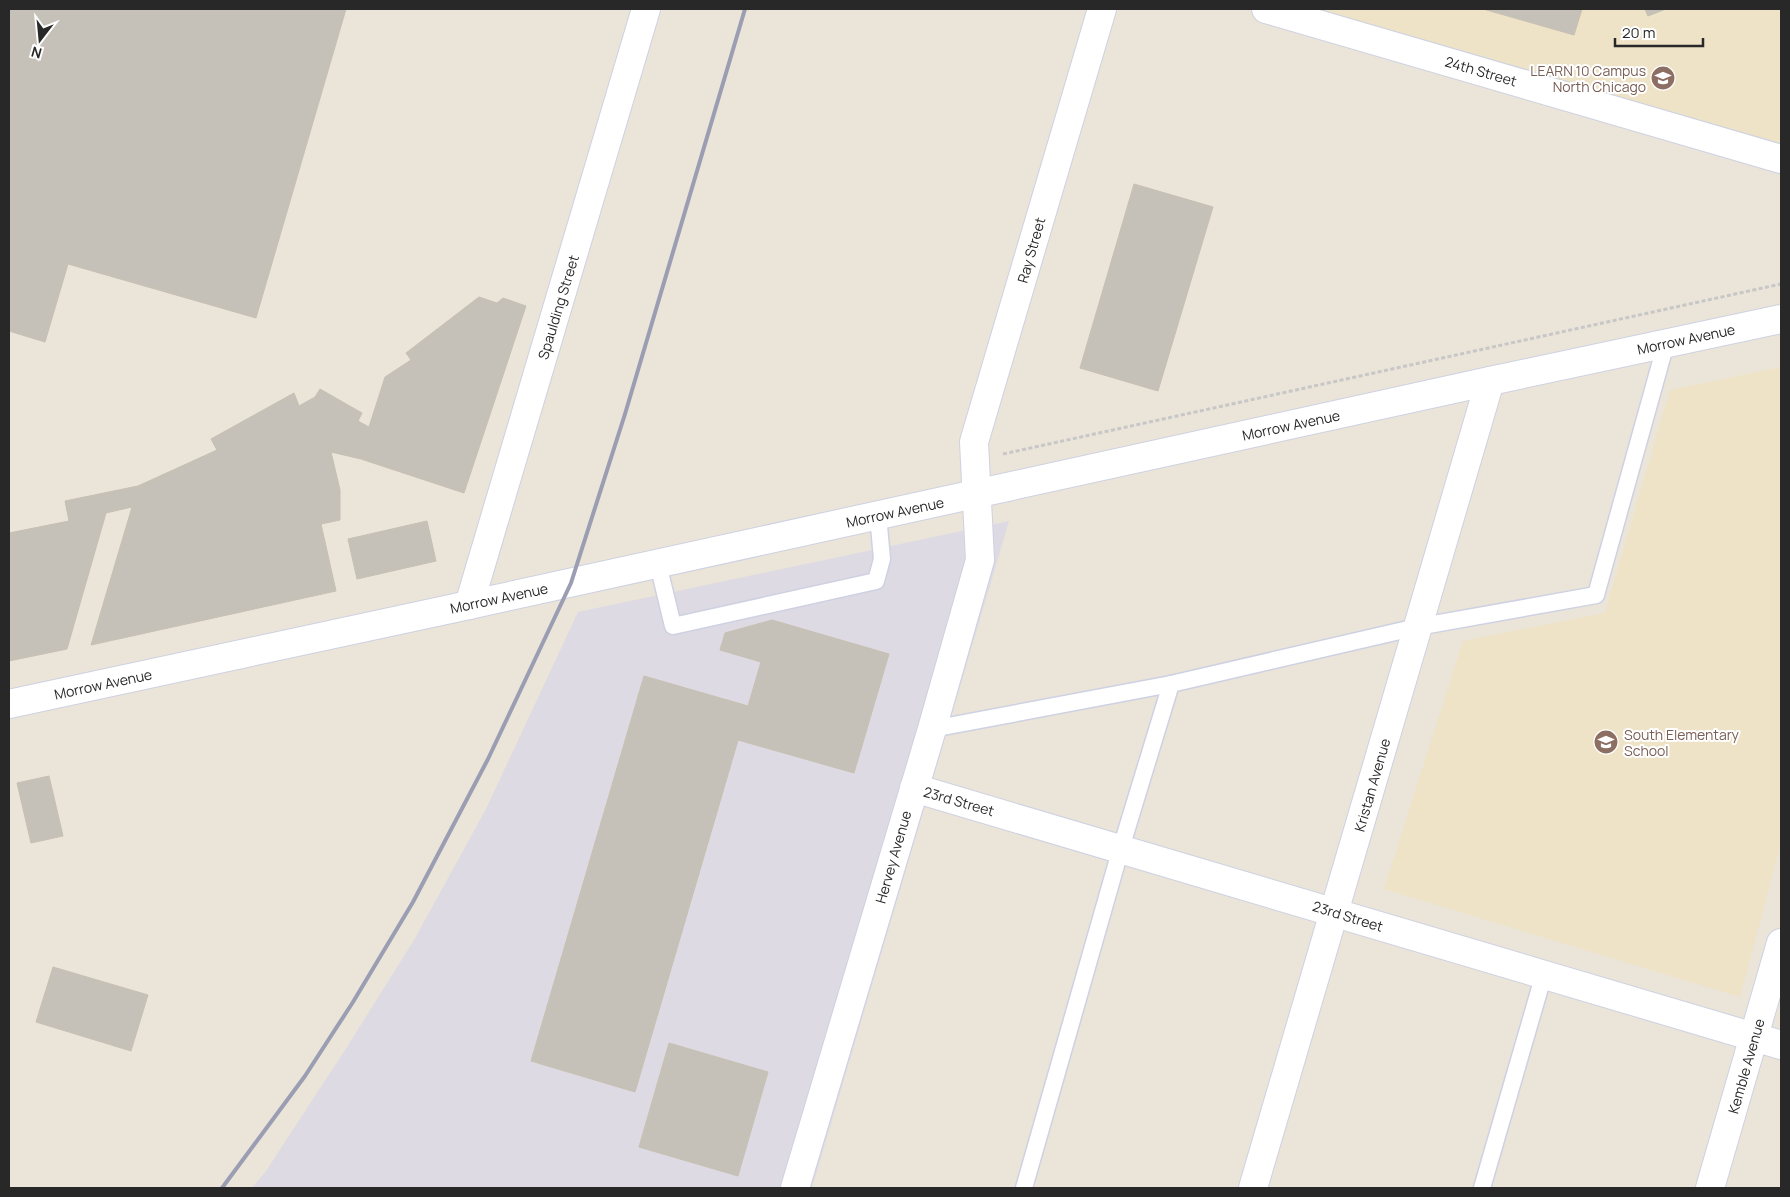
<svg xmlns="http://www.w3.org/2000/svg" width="1790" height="1197" font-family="Manrope,sans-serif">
	<rect width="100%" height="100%" fill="#ebe4d8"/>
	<path fill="#dddae3" d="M 1009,521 L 812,1188 L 252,1188 L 266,1171 L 347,1047 L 414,940 L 486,809 L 578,612 Z"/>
	<g fill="#eee3c6">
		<path d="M 1306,9 L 1781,9 L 1781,148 Z"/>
		<path d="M 1781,367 L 1781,843 L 1740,997 L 1384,889 L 1463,641 L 1605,613 L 1670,390 Z"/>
	</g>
	<g fill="#c6c1b8" stroke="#c6c0b2">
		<path d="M 9,9 L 346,9 L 256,318 L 68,264 L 45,342 L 9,331 Z"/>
		<path d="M 1483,9 L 1582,9 L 1574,35 Z"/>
		<path d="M 1645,9 L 1666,9 L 1648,16 Z"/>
		<path d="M 1134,184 L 1213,207 L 1158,391 L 1080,368 Z"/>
		<path d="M 479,297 L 497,303 L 503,298 L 526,306 L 464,493 L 361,459 L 331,452 L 340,490 L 340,520 L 321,524 L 336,591 L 91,645 L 132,507 L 106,513 L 67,649 L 9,661 L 9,533 L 69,521 L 65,501 L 138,486 L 217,450 L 211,439 L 294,393 L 299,406 L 315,397 L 320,389 L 362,413 L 358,421 L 369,427 L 385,377 L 411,360 L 406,353 Z"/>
		<path d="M 427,521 L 436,561 L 357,579 L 348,539 Z"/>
		<path d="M 772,620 L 889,654 L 854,773 L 738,740 L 761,662 L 720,650 L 725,633 Z"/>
		<path d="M 644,676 L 748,706 L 635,1092 L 531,1061 Z"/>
		<path d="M 49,776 L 63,836 L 31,843 L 17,783 Z"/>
		<path d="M 53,967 L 148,995 L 131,1051 L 36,1022 Z"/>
		<path d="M 669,1043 L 768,1072 L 738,1176 L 639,1147 Z"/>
	</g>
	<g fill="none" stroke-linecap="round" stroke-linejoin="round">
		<defs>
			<g id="service">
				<path d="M 658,564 L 673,626 L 876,581 L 882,559 L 878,515"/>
				<path d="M 932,729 L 1171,684 L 1417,627 L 1596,595 L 1666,343"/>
				<path d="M 1024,1188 L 1121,848 L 1171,684"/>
				<path d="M 1482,1188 L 1544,974"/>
			</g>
			<g id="minor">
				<path d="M 1266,9 L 1781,159"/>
				<path d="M 9,704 L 469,605"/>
				<path d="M 914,788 L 1781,1045"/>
				<path d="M 795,1188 L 932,729 L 980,560 L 974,442 L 1102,9"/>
				<path d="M 1253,1188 L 1490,381"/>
				<path d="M 1710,1188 L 1781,943"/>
			</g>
			<path id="tertiary" d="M 646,9 L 469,605 L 1490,381 L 1781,319"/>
		</defs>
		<use href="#service" stroke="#ced1e2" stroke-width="19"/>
		<use href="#minor" stroke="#ced1e2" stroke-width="30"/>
		<use href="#tertiary" stroke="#ced1e2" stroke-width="30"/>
		<path stroke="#c7c7c7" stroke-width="3" stroke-dasharray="4 2.5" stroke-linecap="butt" d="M 1003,454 L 1781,284"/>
		<use href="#service" stroke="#fff" stroke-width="16"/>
		<use href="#minor" stroke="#fff" stroke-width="28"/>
		<use href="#tertiary" stroke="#fff" stroke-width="28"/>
		<path stroke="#9b9eb3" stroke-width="4" d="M 222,1188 L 305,1076 L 353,1002 L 413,902 L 488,759 L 571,583 L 625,414 L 745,9"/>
	</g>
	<defs>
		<symbol id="school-disc" viewBox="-11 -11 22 22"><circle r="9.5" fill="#8d6e63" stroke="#fff"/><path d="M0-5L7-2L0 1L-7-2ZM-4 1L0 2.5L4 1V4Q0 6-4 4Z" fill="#fff"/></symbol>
	</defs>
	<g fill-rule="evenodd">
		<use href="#school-disc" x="1649" y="64" width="28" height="28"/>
		<use href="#school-disc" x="1592" y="728" width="28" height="28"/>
	</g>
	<g text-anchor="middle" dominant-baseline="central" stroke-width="4" stroke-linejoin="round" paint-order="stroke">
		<g font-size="14" fill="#785e54" stroke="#fff" text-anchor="end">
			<text x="1646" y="70">LEARN 10 Campus<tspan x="1646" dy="16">North Chicago</tspan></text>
			<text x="1624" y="734" text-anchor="start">South Elementary<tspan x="1624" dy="16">School</tspan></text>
		</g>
		<g font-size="14" fill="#282828" stroke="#fff">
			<text transform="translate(1481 71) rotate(16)">24th Street</text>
			<text transform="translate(1031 250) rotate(-74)">Ray Street</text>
			<text transform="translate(558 307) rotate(-73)">Spaulding Street</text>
			<text transform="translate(1686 339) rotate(-12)">Morrow Avenue</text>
			<text transform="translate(1291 425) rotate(-12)">Morrow Avenue</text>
			<text transform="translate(895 512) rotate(-12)">Morrow Avenue</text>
			<text transform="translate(499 598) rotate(-12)">Morrow Avenue</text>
			<text transform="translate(103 684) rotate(-12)">Morrow Avenue</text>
			<text transform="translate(1372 785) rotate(-74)">Kristan Avenue</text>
			<text transform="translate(959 801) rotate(16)">23rd Street</text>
			<text transform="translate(893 857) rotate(-74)">Hervey Avenue</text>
			<text transform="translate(1348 916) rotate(17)">23rd Street</text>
			<text transform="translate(1746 1066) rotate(-74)">Kemble Avenue</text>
		</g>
	</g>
	<rect width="1790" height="1197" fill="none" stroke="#282828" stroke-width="20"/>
	<g transform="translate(40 40) rotate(196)" stroke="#ffffff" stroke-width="4" paint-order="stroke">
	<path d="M0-4L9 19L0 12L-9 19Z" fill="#282828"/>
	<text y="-8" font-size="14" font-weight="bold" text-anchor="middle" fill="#282828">N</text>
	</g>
	<path d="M1615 38v8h88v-8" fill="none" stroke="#282828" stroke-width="2.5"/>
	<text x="1622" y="38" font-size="15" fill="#282828" stroke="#ffffff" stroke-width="4" paint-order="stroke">20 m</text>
</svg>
